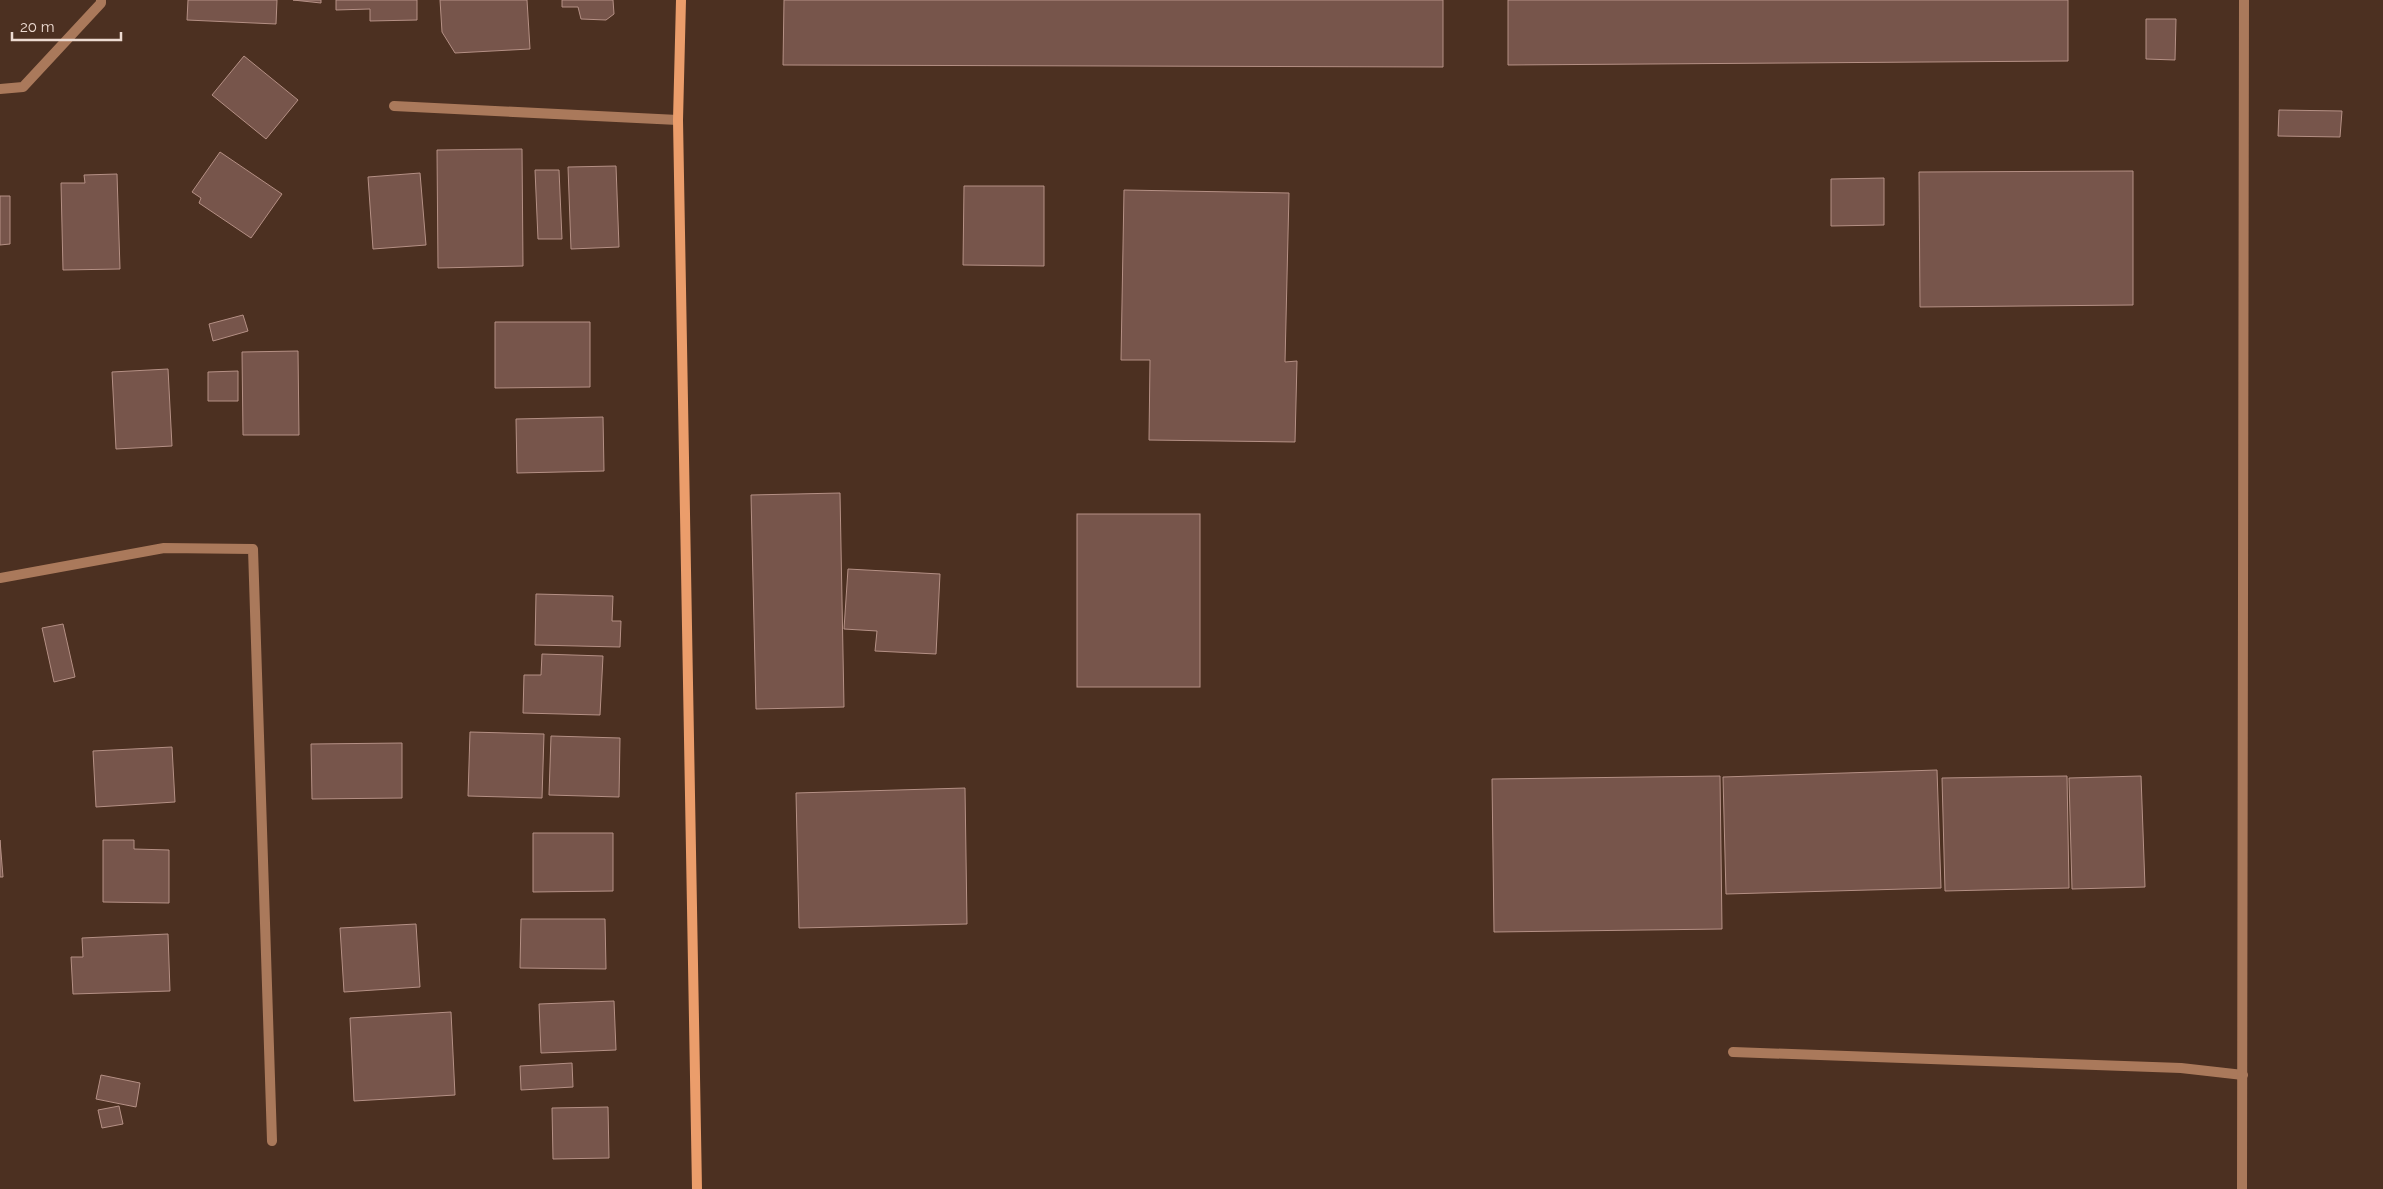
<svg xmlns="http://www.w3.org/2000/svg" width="2383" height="1189" font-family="Raleway,sans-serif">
	<rect width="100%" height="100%" fill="#4c3021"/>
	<g fill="#77554b" stroke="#b59085">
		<path d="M 188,0 L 277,0 L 276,24 L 187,20 Z"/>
		<path d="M 293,0 L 321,0 L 321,3 Z"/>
		<path d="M 336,0 L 417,0 L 417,20 L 370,21 L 370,9 L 336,10 Z"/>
		<path d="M 440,0 L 527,0 L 530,49 L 455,53 L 442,32 Z"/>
		<path d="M 562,0 L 613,0 L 614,14 L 606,20 L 581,19 L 578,7 L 562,7 Z"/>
		<path d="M 784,0 L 1443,0 L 1443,67 L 783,65 Z"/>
		<path d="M 1508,0 L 2068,0 L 2068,61 L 1508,65 Z"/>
		<path d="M 2146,19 L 2176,19 L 2175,60 L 2146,59 Z"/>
		<path d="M 244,56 L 298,100 L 266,139 L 212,95 Z"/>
		<path d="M 2279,110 L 2342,111 L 2340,137 L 2278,136 Z"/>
		<path d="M 522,149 L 523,266 L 438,268 L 437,150 Z"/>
		<path d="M 220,152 L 282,194 L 251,238 L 199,203 L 201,198 L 192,192 Z"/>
		<path d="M 616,166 L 619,247 L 571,249 L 568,167 Z"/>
		<path d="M 535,170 L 559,170 L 562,239 L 538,239 Z"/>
		<path d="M 2133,171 L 2133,305 L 1920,307 L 1919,172 Z"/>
		<path d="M 420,173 L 426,245 L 373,249 L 368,177 Z"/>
		<path d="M 117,174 L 120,269 L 63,270 L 61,183 L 85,183 L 84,175 Z"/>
		<path d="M 1884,178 L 1884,225 L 1831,226 L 1831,179 Z"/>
		<path d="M 964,186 L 1044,186 L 1044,266 L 963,265 Z"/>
		<path d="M 1124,190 L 1289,193 L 1285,362 L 1297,361 L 1295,442 L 1149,440 L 1150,360 L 1121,360 Z"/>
		<path d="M 0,196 L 10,196 L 10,244 L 0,245 Z"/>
		<path d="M 243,315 L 248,331 L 213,341 L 209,324 Z"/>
		<path d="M 495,322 L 590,322 L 590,387 L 495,388 Z"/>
		<path d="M 298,351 L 299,435 L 243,435 L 242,352 Z"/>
		<path d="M 168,369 L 172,446 L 116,449 L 112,372 Z"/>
		<path d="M 238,371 L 238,401 L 208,401 L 208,372 Z"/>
		<path d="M 603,417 L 604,471 L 517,473 L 516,419 Z"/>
		<path d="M 840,493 L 844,707 L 756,709 L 751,495 Z"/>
		<rect x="1077" y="514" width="123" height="173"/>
		<path d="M 848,569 L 940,574 L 936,654 L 875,651 L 877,631 L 844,629 Z"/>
		<path d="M 536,594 L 613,596 L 612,621 L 621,621 L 620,647 L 535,645 Z"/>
		<path d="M 63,624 L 75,677 L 54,682 L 42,628 Z"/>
		<path d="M 542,654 L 603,656 L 600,715 L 523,713 L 524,675 L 541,675 Z"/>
		<path d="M 470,732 L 544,734 L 542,798 L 468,796 Z"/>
		<path d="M 551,736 L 620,738 L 619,797 L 549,795 Z"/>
		<path d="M 402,743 L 402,798 L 312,799 L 311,744 Z"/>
		<path d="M 172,747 L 175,802 L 96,807 L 93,751 Z"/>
		<path d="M 1937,770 L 1941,888 L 1726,894 L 1723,777 Z"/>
		<path d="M 1720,776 L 1722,929 L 1494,932 L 1492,779 Z"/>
		<path d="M 2067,776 L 2069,888 L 1945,891 L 1942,778 Z"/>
		<path d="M 2141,776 L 2145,887 L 2072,889 L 2069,778 Z"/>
		<path d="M 965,788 L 967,924 L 799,928 L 796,793 Z"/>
		<path d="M 533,833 L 613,833 L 613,891 L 533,892 Z"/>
		<path d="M 0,840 L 3,877 L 0,877 Z"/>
		<path d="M 103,840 L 134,840 L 134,849 L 169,850 L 169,903 L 103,902 Z"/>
		<path d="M 521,919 L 605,919 L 606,969 L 520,968 Z"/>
		<path d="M 416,924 L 420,987 L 344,992 L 340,928 Z"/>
		<path d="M 168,934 L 170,991 L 73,994 L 71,957 L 83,957 L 82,938 Z"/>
		<path d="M 614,1001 L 616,1050 L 541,1053 L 539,1004 Z"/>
		<path d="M 451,1012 L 455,1095 L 354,1101 L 350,1018 Z"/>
		<path d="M 572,1063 L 573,1087 L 521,1090 L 520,1066 Z"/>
		<path d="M 101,1075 L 140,1083 L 136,1107 L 96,1099 Z"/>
		<path d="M 119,1106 L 123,1124 L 102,1128 L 98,1110 Z"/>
		<path d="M 608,1107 L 609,1158 L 553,1159 L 552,1108 Z"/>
	</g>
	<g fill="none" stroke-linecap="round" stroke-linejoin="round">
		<g stroke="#aa795b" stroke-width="10">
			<path d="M 1733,1052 L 2181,1068 L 2243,1075"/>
			<path d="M 2242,1189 L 2244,0"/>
		</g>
		<g stroke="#aa795b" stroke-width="10">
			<path d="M 0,89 L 23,87 L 101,3 L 101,0"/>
			<path d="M 394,106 L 678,120"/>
			<path d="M 0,578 L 164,548 L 253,549 L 272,1141"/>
		</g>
		<path stroke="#eb9d6b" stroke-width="10" d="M 681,0 L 678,120 L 697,1189"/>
	</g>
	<path d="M12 32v8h109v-8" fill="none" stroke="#eddbd2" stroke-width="2.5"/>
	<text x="20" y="32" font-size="15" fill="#eddbd2" stroke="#4c3021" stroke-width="4" paint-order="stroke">20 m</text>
</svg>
